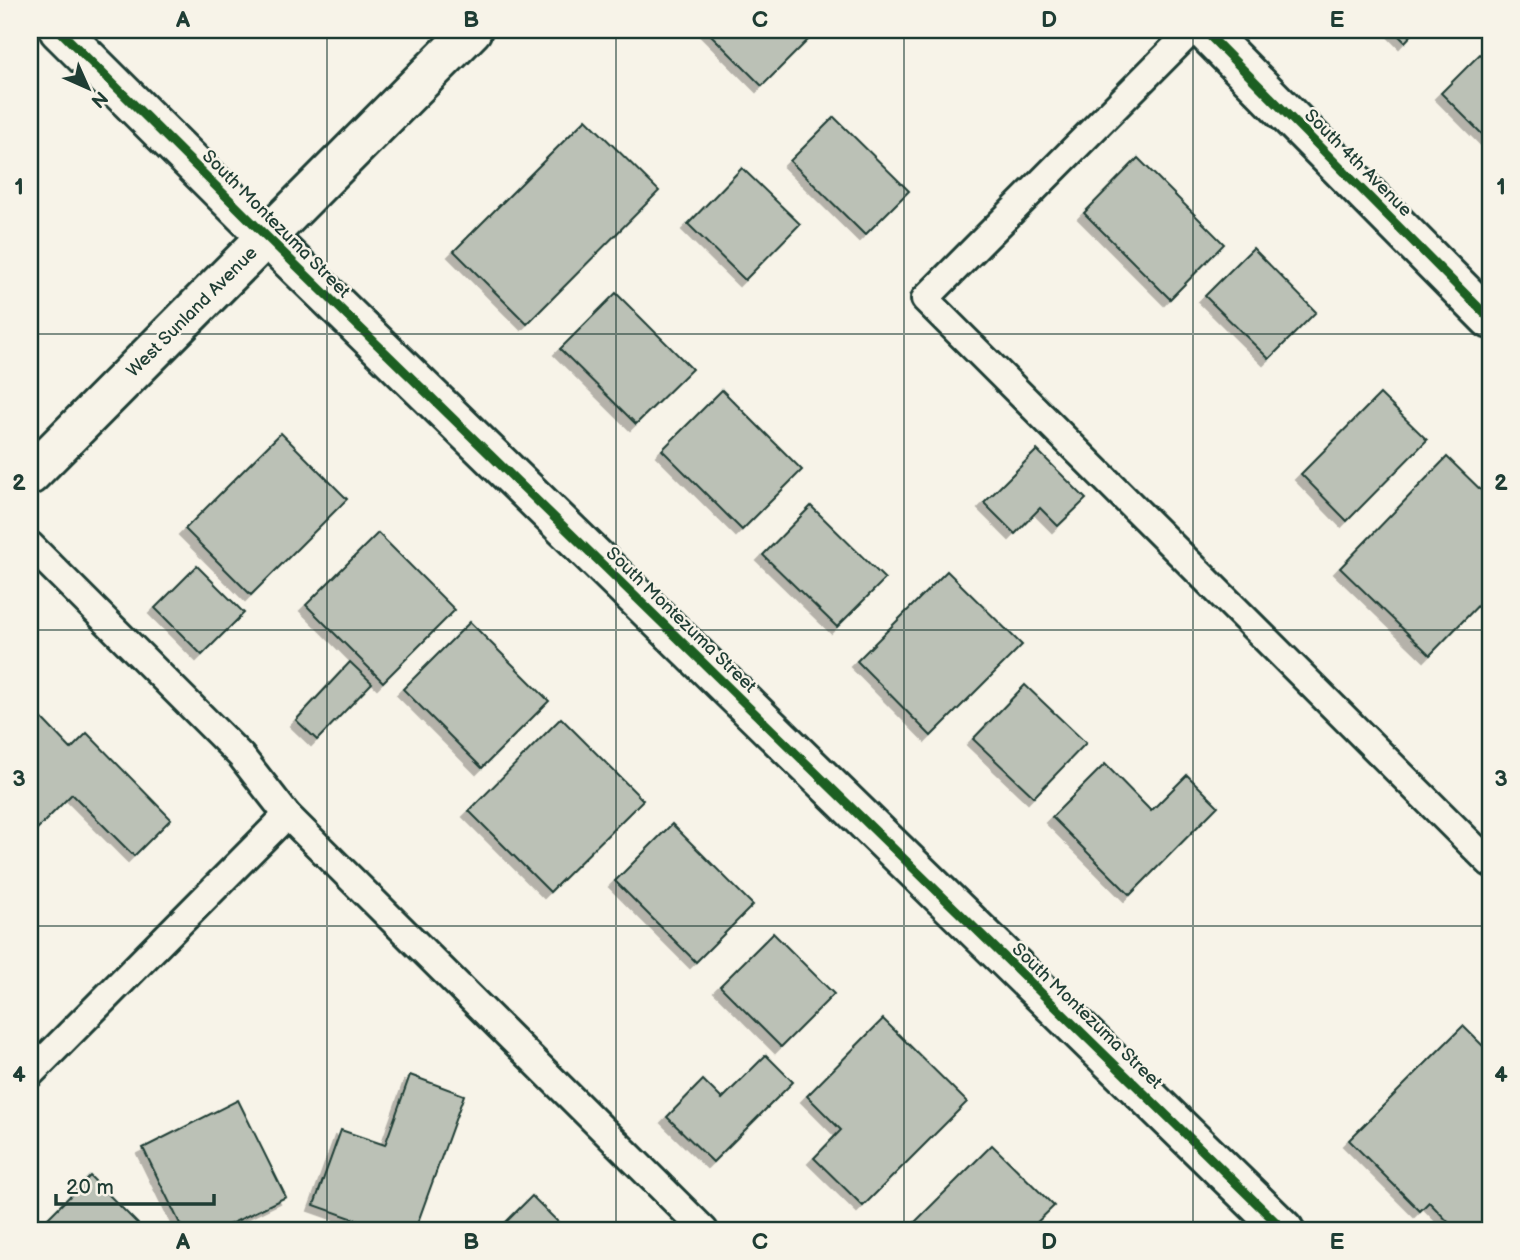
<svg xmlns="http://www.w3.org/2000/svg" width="1520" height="1260" font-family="'Balsamiq Sans',sans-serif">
	<defs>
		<filter id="shadow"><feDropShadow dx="-6" dy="6" stdDeviation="0" flood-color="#0004"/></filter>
	</defs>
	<rect width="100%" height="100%" fill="#f7f3e8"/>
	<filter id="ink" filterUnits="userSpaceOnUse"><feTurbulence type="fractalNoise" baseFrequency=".0143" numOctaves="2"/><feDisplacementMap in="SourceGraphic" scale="14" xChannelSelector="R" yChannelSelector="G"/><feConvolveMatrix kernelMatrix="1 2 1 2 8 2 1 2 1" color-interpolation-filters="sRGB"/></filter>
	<g filter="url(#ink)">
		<g fill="#bbc1b6" stroke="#1f3d34" stroke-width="2" filter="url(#shadow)">
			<path d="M 706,30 L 818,30 L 762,86 Z"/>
			<path d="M 1393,30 L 1416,30 L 1405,42 Z"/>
			<path d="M 1480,54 L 1488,61 L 1490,59 L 1490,142 L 1441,93 Z"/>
			<path d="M 834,117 L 909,191 L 865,235 L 790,161 Z"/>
			<path d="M 586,119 L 659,191 L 527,324 L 454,251 Z"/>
			<path d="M 1138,158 L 1224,244 L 1170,299 L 1084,213 Z"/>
			<path d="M 742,168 L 800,224 L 745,280 L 688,224 Z"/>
			<path d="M 1253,248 L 1316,312 L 1269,359 L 1205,296 Z"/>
			<path d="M 616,293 L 692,369 L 636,424 L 560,349 Z"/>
			<path d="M 722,390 L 802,470 L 742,530 L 662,450 Z"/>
			<path d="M 1380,394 L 1427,440 L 1347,521 L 1301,474 Z"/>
			<path d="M 281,433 L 347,499 L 251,595 L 185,529 Z"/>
			<path d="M 1037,450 L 1086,499 L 1058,526 L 1040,508 L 1015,534 L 984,503 Z"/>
			<path d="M 1447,457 L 1490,499 L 1490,593 L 1430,655 L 1340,568 Z"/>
			<path d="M 811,506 L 885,579 L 837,627 L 763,555 Z"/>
			<path d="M 378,533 L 455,610 L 383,682 L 306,605 Z"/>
			<path d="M 197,566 L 244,613 L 202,655 L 155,608 Z"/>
			<path d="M 947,571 L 1022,645 L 931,736 L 857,661 Z"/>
			<path d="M 470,622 L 549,701 L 482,768 L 403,689 Z"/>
			<path d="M 350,662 L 372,683 L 317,740 L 296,720 Z"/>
			<path d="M 1025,685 L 1086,743 L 1034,797 L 973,739 Z"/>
			<path d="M 30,706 L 71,749 L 87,733 L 171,819 L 134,856 L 72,794 L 30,836 Z"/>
			<path d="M 561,718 L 643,800 L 550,892 L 469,811 Z"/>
			<path d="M 1105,764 L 1151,811 L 1187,775 L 1218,806 L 1130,895 L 1052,817 Z"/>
			<path d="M 672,824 L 753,905 L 696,962 L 615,881 Z"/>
			<path d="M 773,933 L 834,994 L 781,1047 L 720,986 Z"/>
			<path d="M 883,1019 L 967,1102 L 863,1206 L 814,1158 L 841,1130 L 807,1096 Z"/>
			<path d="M 1463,1026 L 1490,1053 L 1490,1230 L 1456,1230 L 1429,1202 L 1420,1211 L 1349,1140 Z"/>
			<path d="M 766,1055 L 793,1082 L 713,1162 L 667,1117 L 703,1080 L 722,1099 Z"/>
			<path d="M 410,1075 L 464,1095 L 415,1230 L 385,1230 L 314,1205 L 341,1130 L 385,1145 Z"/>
			<path d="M 238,1100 L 286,1197 L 218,1230 L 183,1230 L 143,1148 Z"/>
			<path d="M 992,1145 L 1054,1206 L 1029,1230 L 916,1230 L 912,1225 Z"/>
			<path d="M 90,1176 L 144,1230 L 36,1230 Z"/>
			<path d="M 532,1196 L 566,1230 L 498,1230 Z"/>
		</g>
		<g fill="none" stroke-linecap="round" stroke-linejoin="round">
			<defs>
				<g id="service">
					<path d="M 1192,30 L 925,299 L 1490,863"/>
					<path d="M 30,545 L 241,756 L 287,815 L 704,1230"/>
					<path d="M 30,1074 L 287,815"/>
				</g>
				<g id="minor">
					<path d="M 59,30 L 266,236 L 1284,1230"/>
					<path d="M 1204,30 L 1490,319"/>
					<path d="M 30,475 L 472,30"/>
				</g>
			</defs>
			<use href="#service" stroke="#1f3d34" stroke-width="32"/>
			<use href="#minor" stroke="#1f3d34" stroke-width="44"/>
			<use href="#service" stroke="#f7f3e8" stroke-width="26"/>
			<use href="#minor" stroke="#f7f3e8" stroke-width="38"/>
			<defs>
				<g id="cycleway">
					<path d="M 59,30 L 266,236 L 1284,1230"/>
					<path d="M 1204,30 L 1490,319"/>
				</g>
			</defs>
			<use href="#cycleway" stroke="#f7f3e8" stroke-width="13"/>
			<use href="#cycleway" stroke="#1b5e20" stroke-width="9"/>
		</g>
	</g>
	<path fill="none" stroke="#1f3d34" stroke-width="2" stroke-opacity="0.55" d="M 327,30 L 327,1230M 616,30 L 616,1230M 904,30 L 904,1230M 1193,30 L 1193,1230M 30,334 L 1490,334M 30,630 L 1490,630M 30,926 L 1490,926"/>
	<g text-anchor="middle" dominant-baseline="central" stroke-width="5" stroke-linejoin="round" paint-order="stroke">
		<g font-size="18" fill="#1f3d34" stroke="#f7f3e8">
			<text transform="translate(1358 163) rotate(45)">South 4th Avenue</text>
			<text transform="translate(276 224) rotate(45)">South Montezuma Street</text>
			<text transform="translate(192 312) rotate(-45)">West Sunland Avenue</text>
			<text transform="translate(681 620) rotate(44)">South Montezuma Street</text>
			<text transform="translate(1087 1016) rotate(44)">South Montezuma Street</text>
		</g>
	</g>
	<rect width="1520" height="1260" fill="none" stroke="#f7f3e8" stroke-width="77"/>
	<g transform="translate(88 88) rotate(135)" stroke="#f7f3e8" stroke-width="5" paint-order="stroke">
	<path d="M0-5L12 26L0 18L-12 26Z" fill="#1f3d34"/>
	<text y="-10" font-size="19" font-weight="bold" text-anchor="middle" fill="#1f3d34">N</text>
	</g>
	<path d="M56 1194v10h158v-10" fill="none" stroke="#1f3d34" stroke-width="3.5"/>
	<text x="66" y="1194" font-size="21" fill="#1f3d34" stroke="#f7f3e8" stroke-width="5" paint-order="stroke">20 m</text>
	<rect x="38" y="38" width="1444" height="1184" fill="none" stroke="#1f3d34" stroke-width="2.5"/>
	<g font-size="23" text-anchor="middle" font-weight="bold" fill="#1f3d34">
		<text x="183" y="27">A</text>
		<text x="471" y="27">B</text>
		<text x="760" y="27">C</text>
		<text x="1049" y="27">D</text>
		<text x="1337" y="27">E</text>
		<text x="19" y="194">1</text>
		<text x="1501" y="194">1</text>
		<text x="19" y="490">2</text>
		<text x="1501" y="490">2</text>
		<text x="19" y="786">3</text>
		<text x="1501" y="786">3</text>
		<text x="19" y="1082">4</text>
		<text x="1501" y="1082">4</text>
		<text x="183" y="1249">A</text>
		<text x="471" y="1249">B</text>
		<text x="760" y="1249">C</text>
		<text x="1049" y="1249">D</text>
		<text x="1337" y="1249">E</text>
	</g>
</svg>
